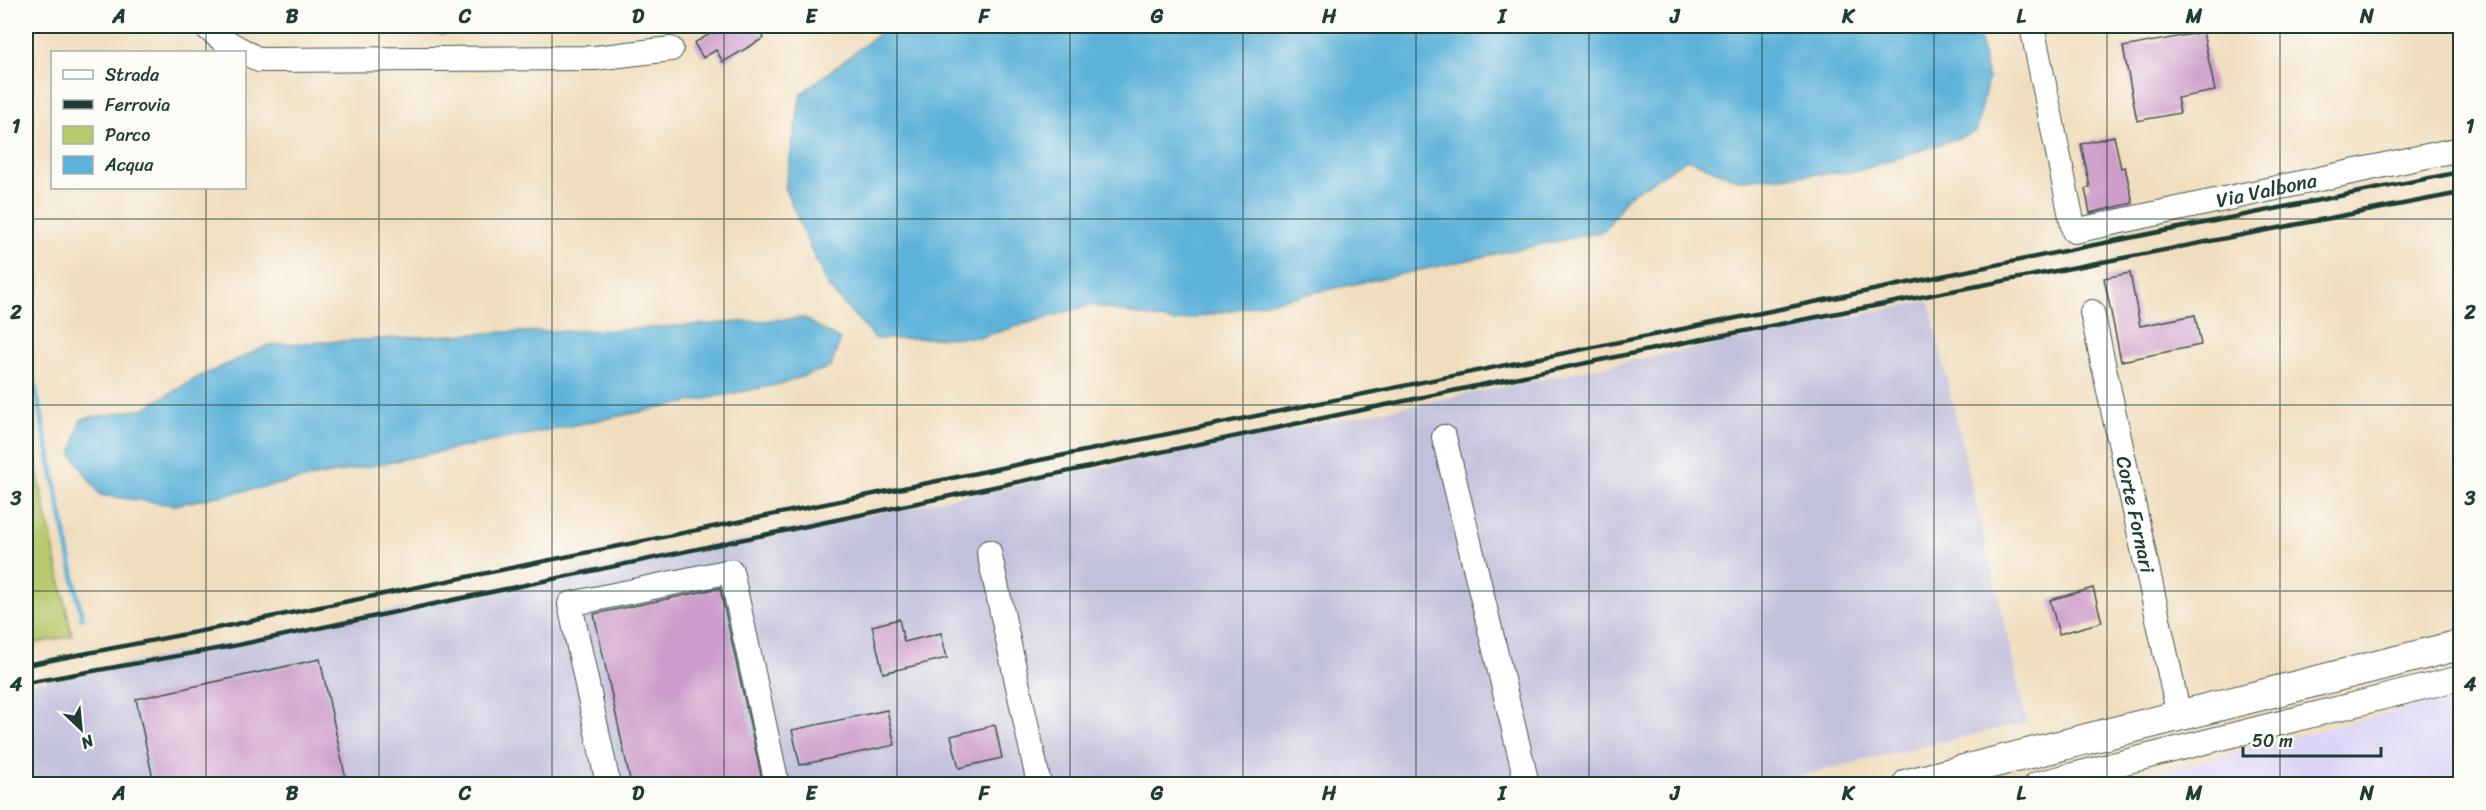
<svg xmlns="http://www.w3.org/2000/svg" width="2486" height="810" font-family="Sriracha,sans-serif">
	<rect width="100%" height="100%" fill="#fdfcf7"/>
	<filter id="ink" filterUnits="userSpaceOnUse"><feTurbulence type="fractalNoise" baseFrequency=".0167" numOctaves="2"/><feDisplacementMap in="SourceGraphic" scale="12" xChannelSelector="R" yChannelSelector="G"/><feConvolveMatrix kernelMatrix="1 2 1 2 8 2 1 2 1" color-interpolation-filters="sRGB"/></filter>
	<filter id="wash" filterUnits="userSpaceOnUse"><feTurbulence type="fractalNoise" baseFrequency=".008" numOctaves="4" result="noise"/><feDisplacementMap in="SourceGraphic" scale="24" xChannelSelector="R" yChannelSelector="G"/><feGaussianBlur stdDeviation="1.35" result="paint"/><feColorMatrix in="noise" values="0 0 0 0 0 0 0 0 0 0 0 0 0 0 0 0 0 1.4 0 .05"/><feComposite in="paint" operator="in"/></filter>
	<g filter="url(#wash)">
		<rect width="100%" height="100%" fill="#f0ddbd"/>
		<path fill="#ddd5f6" d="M 2460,695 L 2460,784 L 2109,784 Z"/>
		<path fill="#c2c1dc" d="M 1929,301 L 2027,722 L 1764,784 L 26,784 L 26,684 Z"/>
		<path fill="#b7c96d" stroke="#6b8350" stroke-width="1.5" d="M 26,418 L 72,636 L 26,645 Z"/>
		<g fill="#5db2d9" stroke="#3e7886" stroke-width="1.5">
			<path d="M 417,26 L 464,26 L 442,35 Z"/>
			<path d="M 889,26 L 1977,26 L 1988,79 L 1976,132 L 1858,171 L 1739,180 L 1687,159 L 1628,196 L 1604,231 L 1175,322 L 1089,305 L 981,337 L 876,339 L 827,286 L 785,189 L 801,94 Z"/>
			<path d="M 804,318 L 840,340 L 831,367 L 780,384 L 174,505 L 100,495 L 72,454 L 81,419 L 143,409 L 197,378 L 269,345 L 507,332 L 614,330 Z"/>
		</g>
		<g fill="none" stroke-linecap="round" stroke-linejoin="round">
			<path stroke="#5db2d9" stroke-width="5" d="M 26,340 L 82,618"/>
		</g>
		<g id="blocks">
			<g fill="#cc9bc9">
				<path d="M 724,26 L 757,26 L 764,38 L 723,62 L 716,50 L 703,58 L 694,43 Z"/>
				<path d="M 2203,32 L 2215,91 L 2177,98 L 2180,113 L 2137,121 L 2123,47 Z"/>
				<path d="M 2114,136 L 2121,168 L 2125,167 L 2133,203 L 2090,213 L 2085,189 L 2090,187 L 2081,144 Z"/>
				<path d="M 2130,273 L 2140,326 L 2195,315 L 2201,345 L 2121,361 L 2104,278 Z"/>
				<path d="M 720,588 L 763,784 L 631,784 L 594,614 Z"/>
				<path d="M 2093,588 L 2102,622 L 2059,634 L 2050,600 Z"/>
				<path d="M 899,619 L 904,642 L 941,633 L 947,658 L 883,673 L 872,626 Z"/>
				<path d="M 320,659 L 347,784 L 154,784 L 136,699 Z"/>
				<path d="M 887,710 L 895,745 L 800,765 L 792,730 Z"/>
				<path d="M 995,725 L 1002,758 L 959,768 L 951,736 Z"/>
			</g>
		</g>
	</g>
	<g filter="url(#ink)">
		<use href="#blocks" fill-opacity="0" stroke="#3e5549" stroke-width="1.5"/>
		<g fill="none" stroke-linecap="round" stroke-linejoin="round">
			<defs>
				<g id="minor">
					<path d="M 205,26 L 220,38 L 259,60 L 595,58 L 671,49"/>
					<path id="s1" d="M 2032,26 L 2074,231 L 2460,149"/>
					<path id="s2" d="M 2092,312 L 2179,716"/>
					<path d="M 1444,437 L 1527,784"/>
					<path d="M 989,552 L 1039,784"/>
					<path d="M 608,784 L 570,604 L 731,571 L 777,784"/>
					<path d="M 2037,784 L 2460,678"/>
				</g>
				<path id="major" d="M 1908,784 L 2460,645"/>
			</defs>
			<use href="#minor" stroke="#3e5549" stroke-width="26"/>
			<use href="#major" stroke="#3e5549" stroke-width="32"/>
			<use href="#minor" stroke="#fff" stroke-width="24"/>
			<use href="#major" stroke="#fff" stroke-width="30"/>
			<g stroke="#1f3d34" stroke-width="4.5">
				<path d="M 26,665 L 227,626 L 2074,249 L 2460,172"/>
				<path d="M 26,683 L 233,646 L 1682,343 L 2460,193"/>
			</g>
		</g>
	</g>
	<path fill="none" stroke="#1f3d34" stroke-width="1.5" stroke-opacity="0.55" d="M 206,26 L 206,52M 379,26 L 379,784M 552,26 L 552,784M 724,26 L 724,784M 897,26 L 897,784M 1070,26 L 1070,784M 1243,26 L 1243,784M 1416,26 L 1416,784M 1589,26 L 1589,784M 1762,26 L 1762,784M 1934,26 L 1934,784M 2107,26 L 2107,784M 2280,26 L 2280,784M 206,188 L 206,784M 26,219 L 2460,219M 26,405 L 2460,405M 26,591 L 2460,591"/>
	<g text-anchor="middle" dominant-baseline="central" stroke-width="4.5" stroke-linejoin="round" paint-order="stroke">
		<g font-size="20" fill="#1f3d34" stroke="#fdfcf7">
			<text stroke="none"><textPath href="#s1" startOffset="406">Via Valbona</textPath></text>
			<text stroke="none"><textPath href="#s2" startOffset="207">Corte Fornari</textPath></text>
		</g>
	</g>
	<rect width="2486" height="810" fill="none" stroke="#fdfcf7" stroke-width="66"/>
	<rect x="51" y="51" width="195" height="138" fill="#fdfcf7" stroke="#a4b0a9" stroke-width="1.5"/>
	<rect x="63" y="70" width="30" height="9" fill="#ffffff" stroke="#a4b0a9" stroke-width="1.5"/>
	<text x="105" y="81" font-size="18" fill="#1f3d34">Strada</text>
	<rect x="63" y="100" width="30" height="9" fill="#1f3d34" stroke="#a4b0a9" stroke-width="1.5"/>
	<text x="105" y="111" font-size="18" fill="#1f3d34">Ferrovia</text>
	<rect x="63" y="126" width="30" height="18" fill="#b7c96d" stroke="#a4b0a9" stroke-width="1.5"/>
	<text x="105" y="141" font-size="18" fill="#1f3d34">Parco</text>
	<rect x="63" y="156" width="30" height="18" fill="#5db2d9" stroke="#a4b0a9" stroke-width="1.5"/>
	<text x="105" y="171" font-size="18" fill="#1f3d34">Acqua</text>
	<g transform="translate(81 729) rotate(154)" stroke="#fdfcf7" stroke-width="4.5" paint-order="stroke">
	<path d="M0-4.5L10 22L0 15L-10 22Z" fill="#1f3d34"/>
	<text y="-9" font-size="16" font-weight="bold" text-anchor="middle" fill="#1f3d34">N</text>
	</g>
	<path d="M2243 747v9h138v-9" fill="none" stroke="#1f3d34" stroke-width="3"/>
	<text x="2252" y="747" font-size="18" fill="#1f3d34" stroke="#fdfcf7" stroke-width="4.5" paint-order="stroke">50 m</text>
	<rect x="33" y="33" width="2420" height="744" fill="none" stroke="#1f3d34" stroke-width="2"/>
	<g font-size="20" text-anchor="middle" font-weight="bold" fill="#1f3d34">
		<text x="119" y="23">A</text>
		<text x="292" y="23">B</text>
		<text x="465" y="23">C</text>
		<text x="638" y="23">D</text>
		<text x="811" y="23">E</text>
		<text x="984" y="23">F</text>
		<text x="1157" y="23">G</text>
		<text x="1329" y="23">H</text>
		<text x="1502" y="23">I</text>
		<text x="1675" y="23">J</text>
		<text x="1848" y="23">K</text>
		<text x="2021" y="23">L</text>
		<text x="2194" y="23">M</text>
		<text x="2367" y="23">N</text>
		<text x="16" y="133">1</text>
		<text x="2470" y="133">1</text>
		<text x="16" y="319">2</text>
		<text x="2470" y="319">2</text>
		<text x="16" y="505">3</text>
		<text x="2470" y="505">3</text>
		<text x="16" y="691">4</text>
		<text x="2470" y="691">4</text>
		<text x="119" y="800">A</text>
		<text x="292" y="800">B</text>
		<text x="465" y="800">C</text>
		<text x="638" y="800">D</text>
		<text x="811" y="800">E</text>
		<text x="984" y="800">F</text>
		<text x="1157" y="800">G</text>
		<text x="1329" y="800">H</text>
		<text x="1502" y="800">I</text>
		<text x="1675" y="800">J</text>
		<text x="1848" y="800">K</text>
		<text x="2021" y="800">L</text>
		<text x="2194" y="800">M</text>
		<text x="2367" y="800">N</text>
	</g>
</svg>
